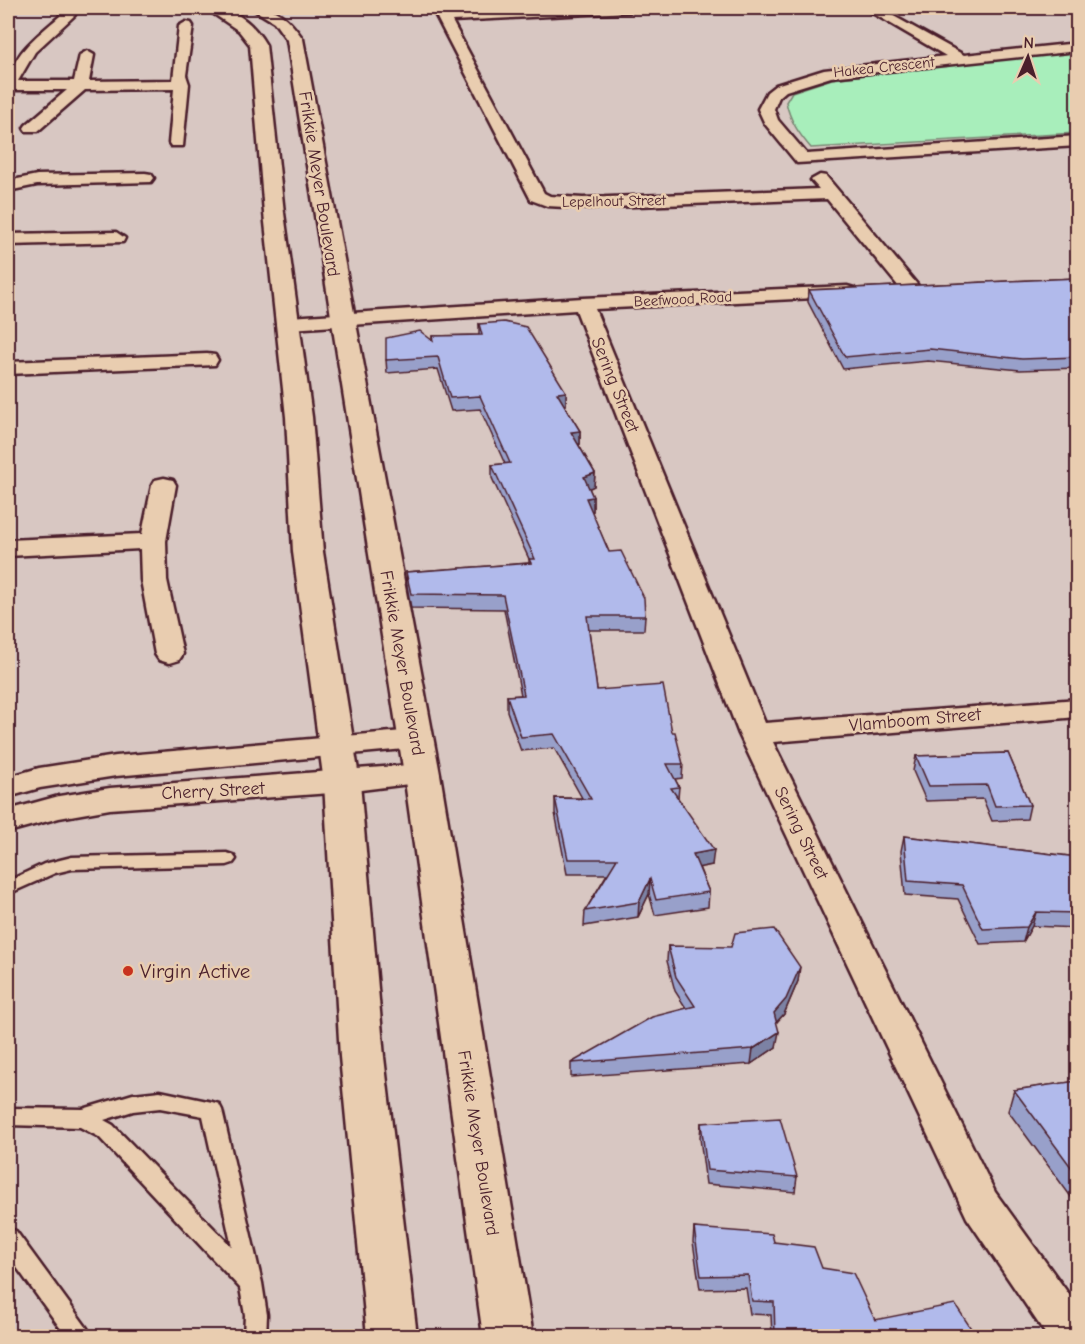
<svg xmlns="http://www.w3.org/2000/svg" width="1085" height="1344" font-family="'Comic Neue',sans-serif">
	<rect width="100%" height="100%" fill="#d8c7c2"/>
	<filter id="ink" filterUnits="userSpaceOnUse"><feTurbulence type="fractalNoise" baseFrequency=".0167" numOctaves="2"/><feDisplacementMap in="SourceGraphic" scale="12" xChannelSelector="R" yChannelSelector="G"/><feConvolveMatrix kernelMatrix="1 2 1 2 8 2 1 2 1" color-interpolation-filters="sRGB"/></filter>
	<g filter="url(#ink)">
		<path fill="#a8eebb" stroke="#798673" stroke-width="1.5" d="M 1063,52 L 1077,52 L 1077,133 L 811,148 C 799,134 790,121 786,102 L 792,92 L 832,79 Z"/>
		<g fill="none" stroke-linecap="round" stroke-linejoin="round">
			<defs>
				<g id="service">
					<path d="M 227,853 L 233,855 L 236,859 L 233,863 L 227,865 L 72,869 L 55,873 L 8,894 L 8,881 L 44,864 L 72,857 Z"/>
					<path d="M 160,1091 L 212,1102 L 219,1104 L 222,1110 L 262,1283 L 267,1315 L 266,1336 L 244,1336 L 245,1315 L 240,1288 L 99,1137 L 80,1127 L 8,1125 L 8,1108 L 83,1109 L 133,1094 ZM 160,1108 L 203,1116 L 232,1247 L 113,1125 L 104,1120 L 133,1111 Z"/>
					<path d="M 8,1228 L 16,1231 L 87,1328 L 90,1336 L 66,1336 L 8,1255 Z"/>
				</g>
				<g id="minor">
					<path d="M 60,8 L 72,8 L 75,15 L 35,52 L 18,81 L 74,81 L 80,55 L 87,51 L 94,55 L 89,81 L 173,80 L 179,26 L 186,22 L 191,23 L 193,26 L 186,75 L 189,84 L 183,146 L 171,146 L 169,143 L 174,89 L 85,90 L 38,131 L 26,131 L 24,128 L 26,125 L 67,90 L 8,90 C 8,56 36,37 60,16 Z"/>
					<path d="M 432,8 L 445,8 L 448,13 L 558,8 L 636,8 L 629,12 L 452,21 L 544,193 L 550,196 L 583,198 L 819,189 L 811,180 L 820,175 L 826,176 L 921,289 L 911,295 L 904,293 L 827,199 L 583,208 L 547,206 L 531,200 Z"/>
					<path d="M 864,8 L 879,8 L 964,55 L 1078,43 L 1078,51 L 831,77 L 786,91 L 779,97 L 774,109 L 778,120 L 807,154 L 1078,136 L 1078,146 L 797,163 L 765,124 L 758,109 L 767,92 L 776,85 L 824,70 L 946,56 Z"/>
					<path d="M 145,173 L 151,174 L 154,178 L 151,182 L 37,185 L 8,191 L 8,181 L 37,175 Z"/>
					<path d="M 116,232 L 125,238 L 123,242 L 8,245 L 8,234 Z"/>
					<path d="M 847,286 L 854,288 L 857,292 L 854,296 L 595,309 L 765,723 L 1078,699 L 1078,717 L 773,742 L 995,1192 L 1078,1307 L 1078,1336 L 1047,1336 L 967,1218 L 739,734 L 576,310 L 290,329 L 283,327 L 280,323 L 283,319 L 290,317 L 583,298 Z"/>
					<path d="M 207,354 L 215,355 L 218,360 L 215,365 L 8,374 L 8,362 Z"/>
					<path d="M 164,478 L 173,480 L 176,485 L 166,541 L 167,580 L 183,654 L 179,660 L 169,663 L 159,660 L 155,654 L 141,580 L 140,549 L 8,556 L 8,540 L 142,534 L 152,485 L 155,480 Z"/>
					<path d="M 415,730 L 426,733 L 430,740 L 426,747 L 116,776 L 40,788 L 8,797 L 8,777 L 39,768 L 116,756 Z"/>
					<path d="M 422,764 L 433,767 L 437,774 L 433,781 L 345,792 L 110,809 L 59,818 L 8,832 L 8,810 L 59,796 L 110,788 Z"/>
				</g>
				<g id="tertiary">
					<path d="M 205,8 C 232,5 253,22 266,45 L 284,213 L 312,417 L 323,552 L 360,783 L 384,1057 L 417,1336 L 367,1336 L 340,1057 L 324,783 L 293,552 L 286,417 L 264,213 L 250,45 L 239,31 Z"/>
					<path d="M 251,8 C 276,5 289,19 303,39 L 440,774 L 533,1336 L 483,1336 L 404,774 L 287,40 L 274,22 Z"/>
				</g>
			</defs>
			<use href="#service" stroke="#4a1f2b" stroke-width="5"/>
			<use href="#minor" stroke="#4a1f2b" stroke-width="5"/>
			<use href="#tertiary" stroke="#4a1f2b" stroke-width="5"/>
			<use href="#service" fill="#e9cdb0" fill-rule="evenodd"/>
			<use href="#minor" fill="#e9cdb0" fill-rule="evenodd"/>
			<use href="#tertiary" fill="#e9cdb0" fill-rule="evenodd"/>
		</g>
		<g fill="#98a0ca" stroke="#4a1f2b" stroke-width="1.5">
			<path d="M 1077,278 L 1077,368 L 1020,370 L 928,361 L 843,369 L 808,302 L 809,290 Z"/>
			<path d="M 479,324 L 566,392 L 566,405 L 564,405 L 580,431 L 580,444 L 578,444 L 595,473 L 594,486 L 589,488 L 593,497 L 593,511 L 591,511 L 609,552 L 645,616 L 644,630 L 589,630 L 597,690 L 672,732 L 683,764 L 682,778 L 675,779 L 679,787 L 678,798 L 712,865 L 699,867 L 709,892 L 708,907 L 655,915 L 649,894 L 638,917 L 584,926 L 585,911 L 607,874 L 567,874 L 555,813 L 555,798 L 582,798 L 554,748 L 521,751 L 507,711 L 507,696 L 521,695 L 504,609 L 411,608 L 407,586 L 406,572 L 529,563 L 529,559 L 492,478 L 492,465 L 505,464 L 480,409 L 451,411 L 438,369 L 387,373 L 386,360 L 432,340 L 432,336 L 479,335 Z"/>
			<path d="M 1008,753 L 1030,805 L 1027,819 L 992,821 L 983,799 L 926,801 L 913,771 L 916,756 Z"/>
			<path d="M 904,836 L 1077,857 L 1077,928 L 1032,926 L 1023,942 L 980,944 L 958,899 L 905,895 L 901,851 Z"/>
			<path d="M 668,946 L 798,981 L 784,1014 L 776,1023 L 776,1047 L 751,1064 L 571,1077 L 571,1063 L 686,1008 L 675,991 L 667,961 Z"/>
			<path d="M 1077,1081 L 1077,1205 L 1008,1111 L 1014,1090 Z"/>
			<path d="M 701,1123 L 797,1177 L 795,1192 L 706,1184 L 700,1138 Z"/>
			<path d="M 694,1228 L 774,1242 L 822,1268 L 875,1320 L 976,1336 L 772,1336 L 771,1315 L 750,1314 L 746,1288 L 700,1289 L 693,1242 Z"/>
		</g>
		<g fill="#7c82a4" stroke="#4a1f2b" stroke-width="1.5">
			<path d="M 566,392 L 566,405 L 557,406 L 557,393 Z"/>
			<path d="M 580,431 L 580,444 L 570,445 L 571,432 Z"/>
			<path d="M 595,473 L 594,486 L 584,491 L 584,477 Z"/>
			<path d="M 593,497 L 593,511 L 586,512 L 586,498 Z"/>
			<path d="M 714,850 L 712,865 L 692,869 L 693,854 Z"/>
			<path d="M 650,879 L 649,894 L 638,917 L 639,902 Z"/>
			<path d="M 1036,912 L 1032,926 L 1023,942 L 1027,927 Z"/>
			<path d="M 800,967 L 798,981 L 784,1014 L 772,1027 L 774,1013 Z"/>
			<path d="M 779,1032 L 776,1047 L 751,1064 L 753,1049 Z"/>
		</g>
		<g fill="#b1baeb" stroke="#4a1f2b" stroke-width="1.5">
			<path d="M 1077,278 L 1077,357 L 1022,359 L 930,349 L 845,357 L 809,290 Z"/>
			<path d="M 504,322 L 526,327 L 566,392 L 557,393 L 580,431 L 571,432 L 595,473 L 584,477 L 593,497 L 586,498 L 609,552 L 621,551 L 644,598 L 645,616 L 587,616 L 597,690 L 663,685 L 672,732 L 675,732 L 683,764 L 667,764 L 679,787 L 671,788 L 714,850 L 693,854 L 709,892 L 656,900 L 650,879 L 639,902 L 585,911 L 617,859 L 568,859 L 555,798 L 591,799 L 554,734 L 521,737 L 507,696 L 524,695 L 503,595 L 411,594 L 406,572 L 531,563 L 529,559 L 535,559 L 492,465 L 510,463 L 480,396 L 450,398 L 438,357 L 386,360 L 386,338 L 420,331 L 433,341 L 432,336 L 482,335 L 479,324 Z"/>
			<path d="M 1008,753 L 1030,805 L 995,806 L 987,785 L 929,786 L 916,756 Z"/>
			<path d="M 904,836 L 1077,857 L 1077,913 L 1036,912 L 1027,927 L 983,929 L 962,885 L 908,881 Z"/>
			<path d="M 774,929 L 800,967 L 786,999 L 774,1013 L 779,1032 L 753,1049 L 571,1063 L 652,1017 L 695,1006 L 676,977 L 668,946 L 731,947 L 735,933 Z"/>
			<path d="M 1077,1081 L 1077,1175 L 1014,1090 Z"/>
			<path d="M 780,1118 L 797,1177 L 707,1170 L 701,1123 Z"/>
			<path d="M 694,1228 L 772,1234 L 774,1242 L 814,1247 L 822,1268 L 853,1273 L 875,1320 L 955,1304 L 976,1336 L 775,1336 L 774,1302 L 752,1301 L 748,1275 L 701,1276 Z"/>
		</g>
	</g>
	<circle fill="#c8321e" stroke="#e9cdb0" stroke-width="2" cx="128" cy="971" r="6"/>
	<g text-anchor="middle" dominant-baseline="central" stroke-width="5" stroke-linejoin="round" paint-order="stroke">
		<g font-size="15" fill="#4a1f2b" stroke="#e9cdb0">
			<text transform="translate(884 67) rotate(-6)">Hakea Crescent</text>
			<text transform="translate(614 201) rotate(-1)">Lepelhout Street</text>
			<text transform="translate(683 299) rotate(-3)">Beefwood Road</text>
		</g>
		<g font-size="18" fill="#4a1f2b" stroke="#e9cdb0">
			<text transform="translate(319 184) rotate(81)">Frikkie Meyer Boulevard</text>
			<text transform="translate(615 385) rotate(68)">Sering Street</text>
			<text transform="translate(402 663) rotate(80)">Frikkie Meyer Boulevard</text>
			<text transform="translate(915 720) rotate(-5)">Vlamboom Street</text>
			<text transform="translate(213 791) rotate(-3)">Cherry Street</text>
			<text transform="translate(801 833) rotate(64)">Sering Street</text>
			<text transform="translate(478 1143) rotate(81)">Frikkie Meyer Boulevard</text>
		</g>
		<g font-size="21" fill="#4a1f2b" stroke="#e9cdb0" text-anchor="start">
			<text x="140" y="971">Virgin Active</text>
		</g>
	</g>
	<rect width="1085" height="1344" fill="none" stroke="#e9cdb0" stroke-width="30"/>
	<rect x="15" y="15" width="1055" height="1314" fill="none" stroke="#4a1f2b" stroke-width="2" filter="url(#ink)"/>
	<g transform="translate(1028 57) rotate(3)" stroke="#e9cdb0" stroke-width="4.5" paint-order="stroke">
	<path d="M0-4.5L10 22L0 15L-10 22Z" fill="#4a1f2b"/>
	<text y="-9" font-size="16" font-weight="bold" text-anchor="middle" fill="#4a1f2b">N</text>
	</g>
</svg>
